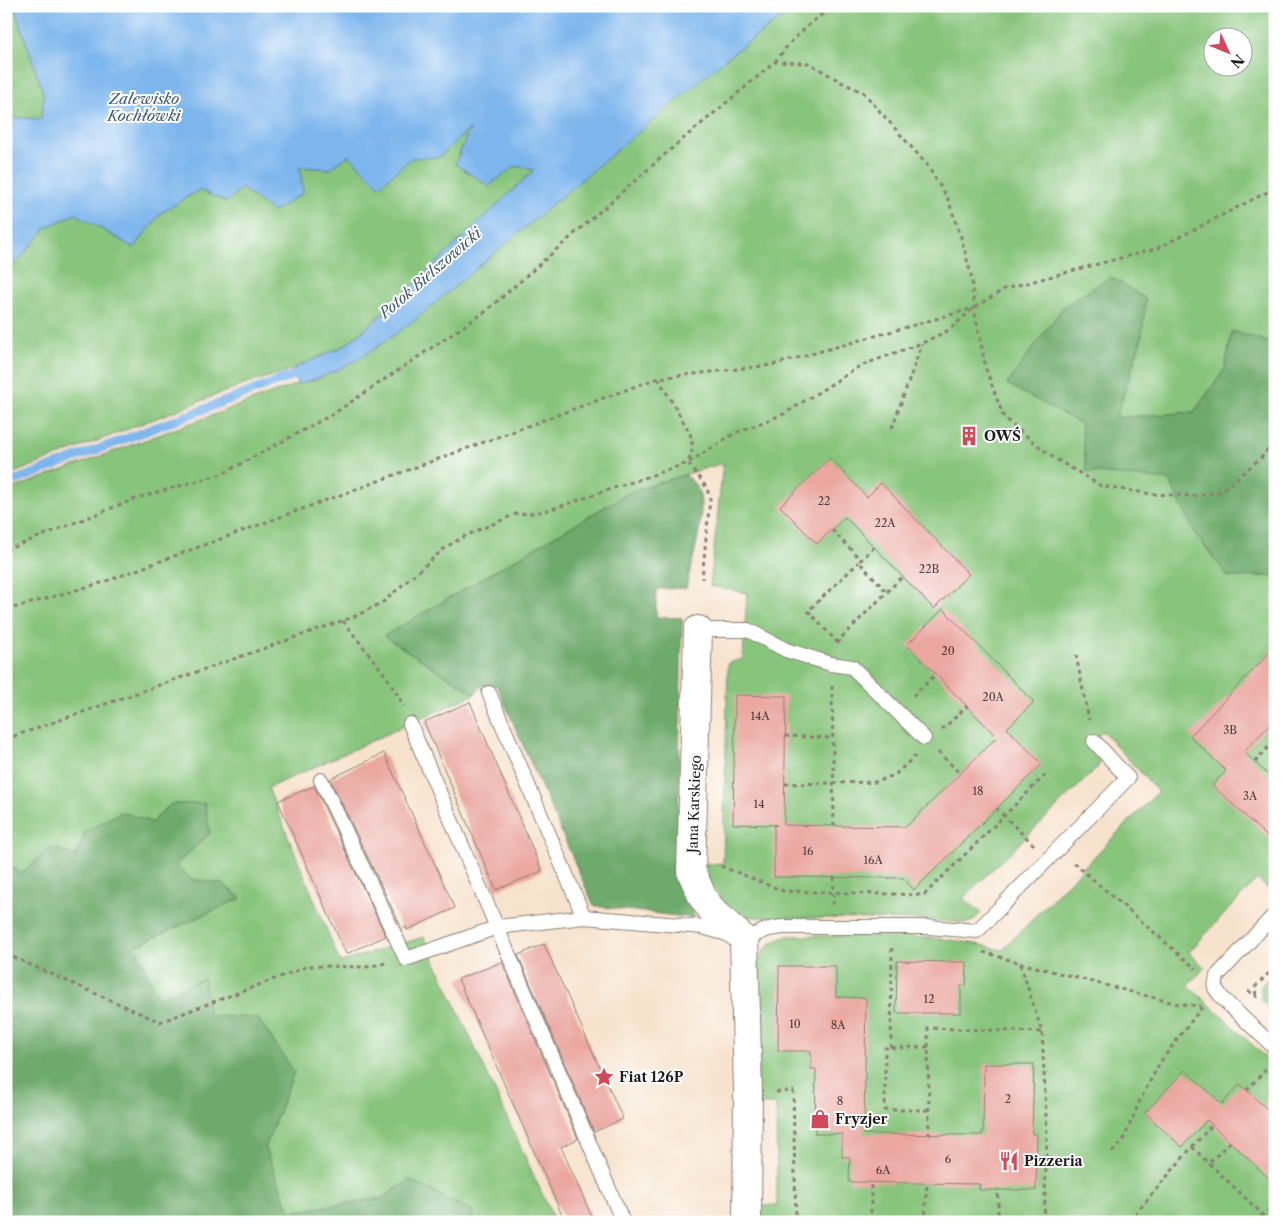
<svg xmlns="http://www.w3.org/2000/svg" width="1281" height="1228" font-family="'Libre Caslon Text',serif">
	<rect width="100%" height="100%" fill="#fff"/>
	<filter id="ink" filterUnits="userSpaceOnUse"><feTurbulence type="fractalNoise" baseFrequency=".02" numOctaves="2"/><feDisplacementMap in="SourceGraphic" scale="10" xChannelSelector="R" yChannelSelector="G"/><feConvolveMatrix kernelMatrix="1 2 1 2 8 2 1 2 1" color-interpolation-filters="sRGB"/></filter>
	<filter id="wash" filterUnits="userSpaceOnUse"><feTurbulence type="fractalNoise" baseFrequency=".0096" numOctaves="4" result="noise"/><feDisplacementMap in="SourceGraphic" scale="20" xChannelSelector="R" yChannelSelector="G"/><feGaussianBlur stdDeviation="1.12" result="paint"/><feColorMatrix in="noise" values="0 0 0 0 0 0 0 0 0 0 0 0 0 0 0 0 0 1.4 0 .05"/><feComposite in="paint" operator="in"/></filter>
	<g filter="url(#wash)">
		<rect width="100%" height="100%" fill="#f7e3cd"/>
		<g fill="#88c57c" stroke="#52704c" fill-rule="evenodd">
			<path d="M 6,6 L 14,6 L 44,95 L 41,119 L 6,117 Z"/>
			<path d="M 798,6 L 1275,6 L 1275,344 L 1232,331 L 1225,369 L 1194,412 L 1116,418 L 1142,337 L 1081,424 L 1087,472 L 1169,479 L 1195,533 L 1228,577 L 1275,576 L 1275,881 L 1267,888 L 1257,879 L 1189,952 L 1205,968 L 1188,985 L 1275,1066 L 1275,1222 L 757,1222 L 756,1206 L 777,1205 L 776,1104 L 756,1104 L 756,968 C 761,950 770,941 788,936 C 858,937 933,931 1002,950 L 1158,792 L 1103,731 L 1086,747 L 1100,762 L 1098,767 L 963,898 L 981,913 L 973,921 L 966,923 L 929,920 L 752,917 L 732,913 L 709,882 L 705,864 L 723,863 L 728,663 L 743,659 L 747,593 L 710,586 L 723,463 L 632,491 L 384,636 L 475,694 L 268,788 L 340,962 L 424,937 L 555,1222 L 471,1222 L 473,1212 L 410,1180 L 382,1198 L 290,1212 L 265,1148 L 294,1072 L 258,1018 L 209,1016 L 158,999 L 135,946 L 241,898 L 223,884 L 191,879 L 176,865 L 210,833 L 171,804 L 152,822 L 76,856 L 51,847 L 21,874 L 6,861 L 6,491 L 297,384 L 316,380 L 729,56 ZM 1214,38 L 1244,38 L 1244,68 L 1214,68 Z"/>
			<path d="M 471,128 L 455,164 L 515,166 L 534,170 L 422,279 L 344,346 L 293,369 L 232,389 L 6,476 L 6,261 L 15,264 L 47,227 L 76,214 L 134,248 L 161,213 L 199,190 L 227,202 L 241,188 L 300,167 L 330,169 L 349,155 L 379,185 L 412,157 L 439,157 Z"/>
			<path d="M 1275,971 L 1275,1014 L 1261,1000 L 1261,986 Z"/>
		</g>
		<g fill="#6eaa6c" stroke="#456344">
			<path d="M 1111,277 L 1146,299 L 1142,337 L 1116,418 L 1194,412 L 1225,369 L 1232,331 L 1275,344 L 1275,576 L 1228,577 L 1195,533 L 1169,480 L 1087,472 L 1081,424 L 1007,384 L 1063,307 Z"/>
			<path d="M 685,475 C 692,480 698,487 700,496 C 705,522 691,563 686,588 L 656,589 L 656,617 L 682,618 L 677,868 L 679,882 L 691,901 L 694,918 L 594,906 L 497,686 L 483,685 L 475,694 L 384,636 L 632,491 Z"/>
			<path d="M 205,803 L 210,833 L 176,865 L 191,879 L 223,884 L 241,898 L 135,946 L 158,998 L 204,978 L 209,1016 L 258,1018 L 294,1072 L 265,1148 L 290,1212 L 382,1198 L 410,1180 L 474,1212 L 471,1222 L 6,1222 L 6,861 L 21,874 L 51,847 L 76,856 L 85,831 L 121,812 L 152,822 L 171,804 Z"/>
		</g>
		<path fill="#7db6ed" stroke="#4c6984" d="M 14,6 L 798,6 L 729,56 L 416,319 C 379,346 343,374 297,384 L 293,369 L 344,346 L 372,324 L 534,170 L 515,166 L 489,186 L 455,164 L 470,129 L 439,157 L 412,158 L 379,186 L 349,155 L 330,169 L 300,167 L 303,193 L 273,212 L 241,188 L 227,202 L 199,190 L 161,213 L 134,248 L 76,214 L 47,227 L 15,264 L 6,261 L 6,117 L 41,119 L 44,95 Z"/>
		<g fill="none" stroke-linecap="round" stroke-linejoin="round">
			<path stroke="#7db6ed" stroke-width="9" d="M 6,484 L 305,371"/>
		</g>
		<g id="blocks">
			<g fill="#eaa69f">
				<path d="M 830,458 L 867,497 L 881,483 L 969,574 L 934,609 L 845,517 L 817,544 L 780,506 Z"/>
				<path d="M 943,609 L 1034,702 L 1007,728 L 1042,764 L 914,890 L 903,878 L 774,877 L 774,825 L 777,825 L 733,824 L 735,695 L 786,696 L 784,825 L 906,827 L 997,737 L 907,645 Z"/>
				<path d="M 1275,647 L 1275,719 L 1244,752 L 1275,781 L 1275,844 L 1212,785 L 1226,771 L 1190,736 Z"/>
				<path d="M 470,702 L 542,871 L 496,890 L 424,722 Z"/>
				<path d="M 384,753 L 455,908 L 407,930 L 406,927 L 402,929 L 330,779 Z"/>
				<path d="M 314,786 L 386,936 L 346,954 L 278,801 Z"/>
				<path d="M 544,944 L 623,1119 L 594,1132 L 518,955 Z"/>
				<path d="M 897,961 L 967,962 L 966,985 L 961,986 L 961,1013 L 896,1013 Z"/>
				<path d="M 502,962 L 578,1139 L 561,1147 L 594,1222 L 565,1222 L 458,979 Z"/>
				<path d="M 779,966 L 836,966 L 836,997 L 866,998 L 864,1134 L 980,1135 L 983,1134 L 984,1064 L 1034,1064 L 1032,1134 L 1037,1134 L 1036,1190 L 979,1190 L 980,1184 L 849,1182 L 850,1157 L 842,1157 L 842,1134 L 815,1134 L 816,1069 L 811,1069 L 811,1051 L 778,1051 Z"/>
				<path d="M 1185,1070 L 1222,1104 L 1240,1084 L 1275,1116 L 1275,1184 L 1207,1120 L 1182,1147 L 1145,1113 Z"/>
			</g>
		</g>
	</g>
	<g filter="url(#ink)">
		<use href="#blocks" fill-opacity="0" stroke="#8a8074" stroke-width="1"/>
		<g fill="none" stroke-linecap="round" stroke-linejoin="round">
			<defs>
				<g id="lane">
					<path d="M 698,630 L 748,630 L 786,650 L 831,664 L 852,667 L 924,738"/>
					<path d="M 489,693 L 584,917"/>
					<path d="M 410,724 L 623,1222"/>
					<path d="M 321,780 L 406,959 L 498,927 L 584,917 L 703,927 L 744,939 L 769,929 L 783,927 L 929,927 L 977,931 L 1128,778 L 1094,741"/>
					<path d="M 1275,914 L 1217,976 L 1215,988 L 1223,999 L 1275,1048"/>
				</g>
				<path id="street" d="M 698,630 L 691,871 L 703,898 L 714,913 L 744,939 L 748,1092 L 747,1222"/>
			</defs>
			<use href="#lane" stroke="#8a8074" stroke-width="16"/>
			<use href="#street" stroke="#8a8074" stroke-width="30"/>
			<g stroke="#8a8074" stroke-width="3" stroke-dasharray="4 4" stroke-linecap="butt">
				<path d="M 775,62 C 791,39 811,22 833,6"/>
				<path d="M 658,378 L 690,433 L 693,448 L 688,463 L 707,488 L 710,499 L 702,579"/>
				<path d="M 892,428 L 922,344"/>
				<path d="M 832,530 L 861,560"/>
				<path d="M 874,547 L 859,562 L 887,592"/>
				<path d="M 6,550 L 137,498 L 222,474 L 333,414 L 485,312 L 677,144 L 775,62 L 809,63 L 843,83 L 864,93 L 927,165 L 948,199 L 962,240 L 972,279 L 974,308 L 986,369 L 1004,418 L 1051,456 L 1101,486 L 1152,494 L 1195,496 L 1222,491 L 1264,455 L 1275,438"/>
				<path d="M 6,610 L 101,583 L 658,378 L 772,365 L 971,309"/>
				<path d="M 343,621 L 386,676 L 404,706"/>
				<path d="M 838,643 L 808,611 L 859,562"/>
				<path d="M 838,644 L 839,640 L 902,577"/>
				<path d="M 1076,655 L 1089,720"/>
				<path d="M 832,686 L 834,826"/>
				<path d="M 913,696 L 936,674"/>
				<path d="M 942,730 L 967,706"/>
				<path d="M 785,736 L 832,738"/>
				<path d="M 6,739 L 356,616 L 383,602 L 446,547 L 467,535 L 516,514 L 535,513 L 555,508 L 688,463 L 735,433 L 784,414 L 860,366 L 922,343 L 949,330 L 974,308 L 1004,289 L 1158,248 L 1275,188"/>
				<path d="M 1275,740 L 1270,745 L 1275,749"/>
				<path d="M 938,752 L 960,773"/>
				<path d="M 1255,762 L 1270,745"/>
				<path d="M 785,784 L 877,782 L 896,774 L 915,756"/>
				<path d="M 1034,845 L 1004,816 L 1047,773"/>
				<path d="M 1074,863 L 1196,969"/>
				<path d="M 721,866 L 783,891 L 924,895 L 1004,816 L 997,809"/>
				<path d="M 833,905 L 834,877"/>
				<path d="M 983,952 L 1020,963 L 1042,1032 L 1047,1135 L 1044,1222"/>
				<path d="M 6,954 L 160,1022 L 309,966 L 367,967 L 386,963"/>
				<path d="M 1020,963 L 1178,1004 L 1201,1006"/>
				<path d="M 1248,991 L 1256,995 L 1258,1001"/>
				<path d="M 1256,995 L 1255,987 L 1275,967"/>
				<path d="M 928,1047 L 885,1048 L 885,1110 L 929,1110"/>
				<path d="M 891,1048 L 892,948"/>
				<path d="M 1247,1090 L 1267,1068 L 1275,1074"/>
				<path d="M 776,1092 L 793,1091 L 796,1222"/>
				<path d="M 929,1135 L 928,1028 L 1042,1032"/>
				<path d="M 1192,1147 L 1212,1125"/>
				<path d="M 1112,1152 L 1123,1141 L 1141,1098 L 1161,1061 L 1202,1007"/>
				<path d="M 1210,1162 L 1230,1142"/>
				<path d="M 775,1219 L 950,1222"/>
				<path d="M 871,1221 L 871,1183"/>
				<path d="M 925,1222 L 927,1183"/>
				<path d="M 998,1222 L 998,1190"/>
				<path d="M 1133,1222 L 1136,1213 L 1192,1147 L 1262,1214"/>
				<path d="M 1254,1222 L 1275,1205"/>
			</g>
			<use href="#lane" stroke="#fff" stroke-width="14"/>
			<use href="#street" stroke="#fff" stroke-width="28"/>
		</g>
	</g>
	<defs>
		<symbol id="building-bare" viewBox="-9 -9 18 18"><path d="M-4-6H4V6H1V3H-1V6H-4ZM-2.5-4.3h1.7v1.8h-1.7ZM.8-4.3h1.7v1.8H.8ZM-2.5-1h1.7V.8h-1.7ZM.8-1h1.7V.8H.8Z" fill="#d1495b" stroke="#fff" stroke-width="2.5" paint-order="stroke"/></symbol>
		<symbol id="sight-bare" viewBox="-9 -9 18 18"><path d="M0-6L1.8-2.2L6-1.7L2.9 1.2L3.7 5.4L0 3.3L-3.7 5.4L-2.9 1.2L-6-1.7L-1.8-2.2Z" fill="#d1495b" stroke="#fff" stroke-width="2.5" paint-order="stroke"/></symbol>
		<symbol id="shop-bare" viewBox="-9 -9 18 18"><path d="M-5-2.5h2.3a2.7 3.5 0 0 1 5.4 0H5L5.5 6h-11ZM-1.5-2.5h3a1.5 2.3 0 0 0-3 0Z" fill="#d1495b" stroke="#fff" stroke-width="2.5" paint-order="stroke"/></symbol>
		<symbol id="restaurant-bare" viewBox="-9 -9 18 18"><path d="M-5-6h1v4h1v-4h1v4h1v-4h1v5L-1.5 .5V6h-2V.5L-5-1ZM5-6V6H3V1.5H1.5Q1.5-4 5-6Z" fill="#d1495b" stroke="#fff" stroke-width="2.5" paint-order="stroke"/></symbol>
	</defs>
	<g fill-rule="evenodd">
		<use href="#building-bare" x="955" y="422" width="28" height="28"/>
		<use href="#sight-bare" x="590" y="1063" width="28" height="28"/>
		<use href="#shop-bare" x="806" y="1105" width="28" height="28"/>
		<use href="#restaurant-bare" x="995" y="1147" width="28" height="28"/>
	</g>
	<g text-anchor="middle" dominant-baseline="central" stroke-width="4" stroke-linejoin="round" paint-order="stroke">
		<g font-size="11" fill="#503e3d">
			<text x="824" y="501">22</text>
			<text x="885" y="523">22A</text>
			<text x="929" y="569">22B</text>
			<text x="948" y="651">20</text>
			<text x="993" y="697">20A</text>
			<text x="760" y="716">14A</text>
			<text x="1230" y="730">3B</text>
			<text x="978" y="791">18</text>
			<text x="1250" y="796">3A</text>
			<text x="759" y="804">14</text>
			<text x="808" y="851">16</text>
			<text x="873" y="860">16A</text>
			<text x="929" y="999">12</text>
			<text x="795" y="1024">10</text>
			<text x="838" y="1025">8A</text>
			<text x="1008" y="1099">2</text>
			<text x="840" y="1101">8</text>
			<text x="948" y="1159">6</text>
			<text x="883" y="1170">6A</text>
		</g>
		<g font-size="14" font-weight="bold" fill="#1c1c1c" stroke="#fff" text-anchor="start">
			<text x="984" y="436">OWŚ</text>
			<text x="619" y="1077">Fiat 126P</text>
			<text x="835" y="1119">Fryzjer</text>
			<text x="1024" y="1161">Pizzeria</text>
		</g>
		<g font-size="14" fill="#1c1c1c" stroke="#fff">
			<text transform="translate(694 804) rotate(-88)">Jana Karskiego</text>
		</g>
		<g font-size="15" font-style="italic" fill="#435a70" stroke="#fff">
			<text x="144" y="98">Zalewisko<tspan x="144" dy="17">Kochłówki</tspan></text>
			<text transform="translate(430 273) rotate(-41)">Potok Bielszowicki</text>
		</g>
	</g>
	<rect width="1281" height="1228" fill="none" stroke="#fff" stroke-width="25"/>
	<g transform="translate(1228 52) rotate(134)"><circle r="24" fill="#ffffff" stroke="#a4a4a4"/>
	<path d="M0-4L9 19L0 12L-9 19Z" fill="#d1495b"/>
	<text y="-8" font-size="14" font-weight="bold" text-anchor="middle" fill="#1c1c1c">N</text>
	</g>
</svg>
